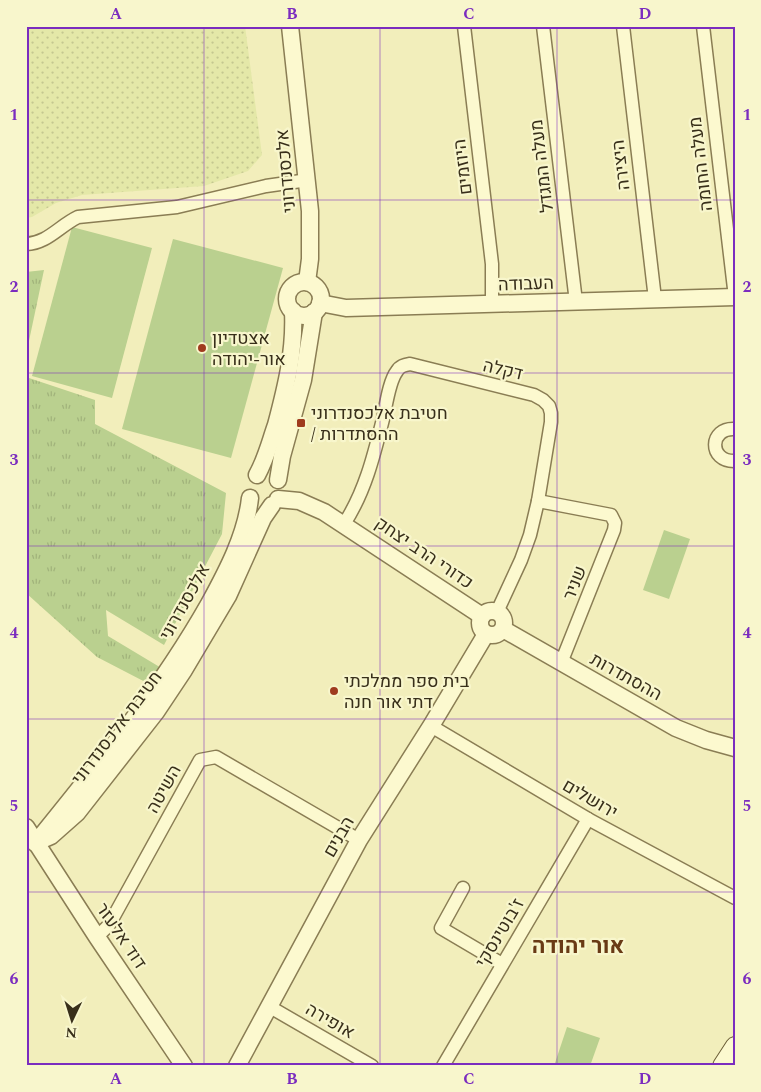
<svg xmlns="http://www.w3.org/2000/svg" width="761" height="1092" font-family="Spectral,Heebo,serif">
	<defs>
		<pattern id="farmland-dots" width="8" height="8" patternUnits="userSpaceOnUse" patternTransform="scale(1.25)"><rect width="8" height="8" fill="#e4e8a8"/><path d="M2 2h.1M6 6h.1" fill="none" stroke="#c4c790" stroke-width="1.8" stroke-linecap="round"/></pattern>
		<pattern id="grass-tufts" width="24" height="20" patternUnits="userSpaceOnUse" patternTransform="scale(1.25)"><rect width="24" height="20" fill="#bad08f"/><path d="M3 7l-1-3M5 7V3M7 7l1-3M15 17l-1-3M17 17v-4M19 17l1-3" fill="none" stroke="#a1b37b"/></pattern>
	</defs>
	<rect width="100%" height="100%" fill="#f2eebb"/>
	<path fill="url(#farmland-dots)" d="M 26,26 L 245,26 L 262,155 L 248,171 L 204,186 L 82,195 L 56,203 L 32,217 L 26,218 Z"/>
	<g fill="url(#grass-tufts)">
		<path d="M 44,270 L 26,355 L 26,272 Z"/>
		<path d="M 26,377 L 95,400 L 95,424 L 226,493 L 222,534 L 164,645 L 106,610 L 108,636 L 163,669 L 151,685 L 97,657 L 26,593 Z"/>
	</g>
	<g fill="#bad08f">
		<path d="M 72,227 L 152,248 L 112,398 L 32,376 Z"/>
		<path d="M 173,239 L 283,268 L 231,458 L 122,429 Z"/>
		<path d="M 664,530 L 690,539 L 669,599 L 643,590 Z"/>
		<path d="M 567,1027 L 600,1038 L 590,1066 L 554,1066 Z"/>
	</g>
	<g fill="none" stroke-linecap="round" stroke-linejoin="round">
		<defs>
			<g id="minor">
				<path d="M 464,26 L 492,264 L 492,305"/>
				<path d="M 543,26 L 576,302"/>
				<path d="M 623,26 L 655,299"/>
				<path d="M 703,26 L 735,297"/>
				<path d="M 26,244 C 48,243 59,226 78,217 L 177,207 L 266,186 L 308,180"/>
				<path d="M 735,429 C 709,427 708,462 735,461"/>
				<path d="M 538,501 L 611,515 L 615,523 L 614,530 L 561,663"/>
				<path d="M 344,524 C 365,492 374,455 383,419 C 386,406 389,381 397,371 C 400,366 404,365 410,364 L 534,395 L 543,400 L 549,406 L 551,413 L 551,422 L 538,501 L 530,535 L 521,560 L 497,612"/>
				<path d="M 431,726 L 588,819 L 735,898"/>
				<path d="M 463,888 L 441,928 L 502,964"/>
				<path d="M 97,937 L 109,925 L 200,760 L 216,757 L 359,840"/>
				<path d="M 270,1007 L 372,1066"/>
				<path d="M 443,1066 L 588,819"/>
			</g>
			<g id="tertiary">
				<path d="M 290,26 L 310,211 L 310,259 L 307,282"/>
				<circle cx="304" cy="299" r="17"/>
				<path d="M 320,303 L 346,308 L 735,297"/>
				<path d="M 257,475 C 266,459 270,442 276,425 C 286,387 295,351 293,311"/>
				<path d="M 278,480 L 282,456 L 303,380 L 314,312"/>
				<path d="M 278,499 L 299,501 L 324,512 L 482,616"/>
				<circle cx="492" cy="623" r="12"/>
				<path d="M 503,629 L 676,728 L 706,740 L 735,748"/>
				<path d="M 26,827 L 97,937 L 184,1066"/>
				<path d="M 42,835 C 102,761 162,687 209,604 C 227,571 246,535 250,498"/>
				<path d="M 35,843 L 51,836 L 77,813 L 156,712 L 184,670 L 228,596 L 263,518 L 272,505"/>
				<path d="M 237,1066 L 359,840 L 431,726 L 486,634"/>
			</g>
			<path id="secondary" d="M 722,1066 L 735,1046"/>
		</defs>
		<use href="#minor" stroke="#8a7d54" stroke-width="15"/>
		<use href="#tertiary" stroke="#8a7d54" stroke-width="19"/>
		<use href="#secondary" stroke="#6c5e37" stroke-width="20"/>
		<use href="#minor" stroke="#fcf9cf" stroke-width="12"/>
		<use href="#tertiary" stroke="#fcf9cf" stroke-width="16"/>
		<use href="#secondary" stroke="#fcf9cf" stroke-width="18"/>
	</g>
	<path fill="none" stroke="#7b2cbf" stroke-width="1" stroke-opacity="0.55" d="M 204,26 L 204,1066M 380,26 L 380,1066M 557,26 L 557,1066M 26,200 L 735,200M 26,373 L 735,373M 26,546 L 735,546M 26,719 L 735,719M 26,892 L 735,892"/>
	<g fill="#9f3b1e" stroke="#f8f6cc" stroke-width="2">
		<circle cx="202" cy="348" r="5"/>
		<rect x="296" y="418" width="10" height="10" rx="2.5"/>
		<circle cx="334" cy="691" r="5"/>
	</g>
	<g text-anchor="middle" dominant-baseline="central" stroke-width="4.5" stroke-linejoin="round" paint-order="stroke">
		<g font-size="18" fill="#382f1a" stroke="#f8f6cc">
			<text transform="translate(701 164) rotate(-97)">מעלה החומה</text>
			<text transform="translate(621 165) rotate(-97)">היצירה</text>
			<text transform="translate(542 166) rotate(-97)">מעלה המגדל</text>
			<text transform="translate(463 167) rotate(-97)">היוזמים</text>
			<text transform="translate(286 171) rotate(-95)">אלכסנדרוני</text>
			<text transform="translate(526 284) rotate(-2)">העבודה</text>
			<text transform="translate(503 370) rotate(13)">דקלה</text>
			<text transform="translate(424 553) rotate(34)">כדורי הרב יצחק</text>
			<text transform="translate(575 583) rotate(-69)">שניר</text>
			<text transform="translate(185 602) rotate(-61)">אלכסנדרוני</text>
			<text transform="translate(626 677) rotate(29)">ההסתדרות</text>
			<text transform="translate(117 728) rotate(-53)">חטיבת אלכסנדרוני</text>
			<text transform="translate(164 789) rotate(-61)">השיטה</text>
			<text transform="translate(590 799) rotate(30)">ירושלים</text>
			<text transform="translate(339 837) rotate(-60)">הבנים</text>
			<text transform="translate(500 933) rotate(-59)">ז'בוטינסקי</text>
			<text transform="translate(121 936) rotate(56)">דוד אלעזר</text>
			<text transform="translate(330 1021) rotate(30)">אופירה</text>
		</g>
		<g font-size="18" fill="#382f1a" stroke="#f8f6cc" text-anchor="start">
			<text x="212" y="338">אצטדיון<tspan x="212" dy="21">אור-יהודה</tspan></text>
			<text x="311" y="413">חטיבת אלכסנדרוני<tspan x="311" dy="21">/ ההסתדרות</tspan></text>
			<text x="344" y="681">בית ספר ממלכתי<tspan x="344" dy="21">דתי אור חנה</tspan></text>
		</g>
		<g font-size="22" font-weight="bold" fill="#693a15" stroke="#f8f6cc">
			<text x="578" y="946">אור יהודה</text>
		</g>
	</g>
	<rect width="761" height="1092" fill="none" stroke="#f8f6cc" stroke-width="55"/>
	<g transform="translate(72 1020) rotate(184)" stroke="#f8f6cc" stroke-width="4" paint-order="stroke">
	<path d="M0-4L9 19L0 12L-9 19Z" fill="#382f1a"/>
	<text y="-8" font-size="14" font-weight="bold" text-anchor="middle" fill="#382f1a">N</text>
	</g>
	<rect x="28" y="28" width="706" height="1036" fill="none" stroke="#7b2cbf" stroke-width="2"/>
	<g font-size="16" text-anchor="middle" font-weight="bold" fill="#7b2cbf">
		<text x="116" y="19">A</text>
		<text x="292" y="19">B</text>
		<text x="469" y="19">C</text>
		<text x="645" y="19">D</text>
		<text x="14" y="120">1</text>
		<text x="747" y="120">1</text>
		<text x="14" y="292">2</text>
		<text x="747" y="292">2</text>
		<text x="14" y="465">3</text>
		<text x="747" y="465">3</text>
		<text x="14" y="638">4</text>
		<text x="747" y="638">4</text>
		<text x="14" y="811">5</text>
		<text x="747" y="811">5</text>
		<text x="14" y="984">6</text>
		<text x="747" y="984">6</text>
		<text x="116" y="1084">A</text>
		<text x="292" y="1084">B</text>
		<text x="469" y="1084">C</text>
		<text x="645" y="1084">D</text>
	</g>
</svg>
